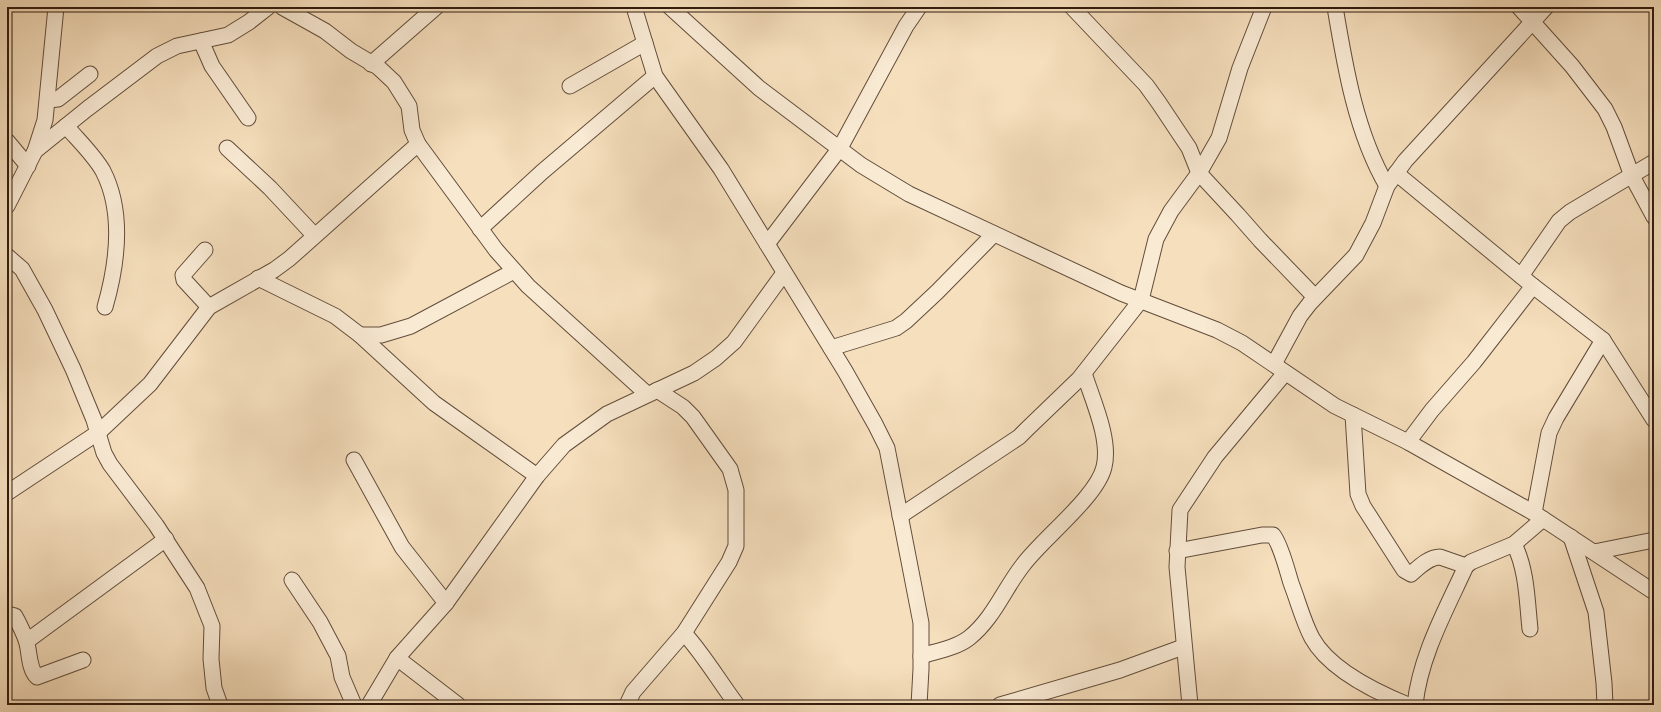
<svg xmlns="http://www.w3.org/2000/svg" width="1661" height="712" font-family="Alegreya,serif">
	<rect width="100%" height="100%" fill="#f6dfbd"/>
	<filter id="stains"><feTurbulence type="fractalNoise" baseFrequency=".005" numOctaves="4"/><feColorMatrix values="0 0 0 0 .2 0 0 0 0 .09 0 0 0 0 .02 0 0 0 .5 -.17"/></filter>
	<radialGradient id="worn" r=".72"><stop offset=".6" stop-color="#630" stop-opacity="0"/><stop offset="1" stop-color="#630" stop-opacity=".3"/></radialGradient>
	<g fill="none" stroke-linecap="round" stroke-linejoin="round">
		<defs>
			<g id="minor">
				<path d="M 282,7 L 325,31 L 351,51 L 378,67 L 394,82 L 409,106 L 412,130 L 418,144 L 496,250 L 528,286 L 647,394"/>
				<path d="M 634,7 L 655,76 L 721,169 L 845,371 L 875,424 L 887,448 L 921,623 L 921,669 L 919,705"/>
				<path d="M 670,7 L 759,88 L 861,165 L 909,194 L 1121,293 L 1217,330 L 1242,343 L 1335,406 L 1408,442 L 1534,513 L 1654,592"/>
				<path d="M 1072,7 L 1146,85 L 1159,103 L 1189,148 L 1199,173 L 1238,215 L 1260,240 L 1315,297"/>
				<path d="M 1335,7 C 1345,67 1356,133 1387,186"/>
				<path d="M 1519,7 L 1572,66 L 1605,109 L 1614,127 L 1632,176 L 1654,217"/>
				<path d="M 201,41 L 212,66 L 248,118"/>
				<path d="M 371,64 L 436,7"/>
				<path d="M 570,86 L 645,43"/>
				<path d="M 48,100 L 58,99 L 90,74"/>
				<path d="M 66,126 C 78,140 94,155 103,171 C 124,212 117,265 105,307"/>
				<path d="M 7,141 L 28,166"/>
				<path d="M 227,148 L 270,188 L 314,235"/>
				<path d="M 35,151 L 87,109 L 157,56 L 177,46 L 228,35 L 249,22 L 268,7"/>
				<path d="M 1396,173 L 1533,286 L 1603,340 L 1654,420"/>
				<path d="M 7,206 L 35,151 L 45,120 L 56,7"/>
				<path d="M 480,229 L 542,172 L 655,76"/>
				<path d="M 767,244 L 840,148 L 906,26 L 919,7"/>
				<path d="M 205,250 L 183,275 L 184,280 L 209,307"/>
				<path d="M 7,256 L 22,269 L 45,310 L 73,369 L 94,420 L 104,453 L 110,464 L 156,525 L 197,588 L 212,626 L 211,659 L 214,688 L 220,705"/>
				<path d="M 1521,276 L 1559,221 L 1570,212 L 1654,162"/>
				<path d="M 258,278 L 335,316 L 360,335 L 434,403 L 537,476"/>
				<path d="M 360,335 L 381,335 L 411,326 L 514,271"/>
				<path d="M 831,348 L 896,328 L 906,321 L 937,292 L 994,234"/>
				<path d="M 1274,364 L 1300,316 L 1310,303 L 1356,255 L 1373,223 L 1387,186 L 1405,161 L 1546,7"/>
				<path d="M 1353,415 L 1358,494 L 1363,506 L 1404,570 L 1411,574 C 1419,567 1429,557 1440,557 L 1466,566"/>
				<path d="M 1408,442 L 1432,410 L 1474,362 L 1533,286"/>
				<path d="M 354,460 L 402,547 L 446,603"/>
				<path d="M 7,493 L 99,432 L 150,384 L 209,307 L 274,270 L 289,259 L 418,144"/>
				<path d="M 1534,513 L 1549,433 L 1556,418 L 1603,340"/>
				<path d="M 900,516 L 1019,437 L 1027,429 L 1079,379 L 1141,300 L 1156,239 L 1171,211 L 1199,173 L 1219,138 L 1240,68 L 1264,7"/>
				<path d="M 1571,537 L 1596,612 L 1604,683 L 1605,705"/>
				<path d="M 1514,544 C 1527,570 1527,601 1530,629"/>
				<path d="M 1177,551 L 1262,535 L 1273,535 C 1281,545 1287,570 1291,583 C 1298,601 1303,621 1312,638 C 1329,669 1376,692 1408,705"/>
				<path d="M 1594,552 L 1654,540"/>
				<path d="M 292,580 L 320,622 L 338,656 L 342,677 L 354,705"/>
				<path d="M 7,614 L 15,616 C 19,624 23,631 26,640 C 30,651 28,668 37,677 L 83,660"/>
				<path d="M 684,633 C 704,655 719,681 737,705"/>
				<path d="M 27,641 L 166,539"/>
				<path d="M 921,656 C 937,651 956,648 969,638 C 994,618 1004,589 1023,565 C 1043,538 1097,497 1104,467 C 1111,439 1092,399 1084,373"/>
				<path d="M 397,658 L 458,705"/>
				<path d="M 369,705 L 397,658 L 446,603 L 537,476 L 564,445 L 607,414 L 694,373 L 716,358 L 734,342 L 784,273"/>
				<path d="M 627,705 L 633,692 L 684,633 L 729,562 L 736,546 L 736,490 L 730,469 L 693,417 L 683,407 L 657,390"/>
				<path d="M 1000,705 L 1120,670 L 1183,647"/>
				<path d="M 1190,705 L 1177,567 L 1180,510 L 1215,457 L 1285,373"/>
				<path d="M 1415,705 C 1420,656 1446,610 1466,566 L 1471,562 L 1514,544 L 1543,519"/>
			</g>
		</defs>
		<use href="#minor" stroke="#624d3a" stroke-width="17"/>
		<use href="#minor" stroke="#f9ead4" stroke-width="15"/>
	</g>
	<rect width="1661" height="712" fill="none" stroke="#f6dfbd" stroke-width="24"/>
	<rect x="8" y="8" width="1645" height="696" fill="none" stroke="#301c0f" stroke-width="2"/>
	<rect x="12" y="12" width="1637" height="688" fill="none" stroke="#301c0f"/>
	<rect width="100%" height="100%" filter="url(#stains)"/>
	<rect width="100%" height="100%" fill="url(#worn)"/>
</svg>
